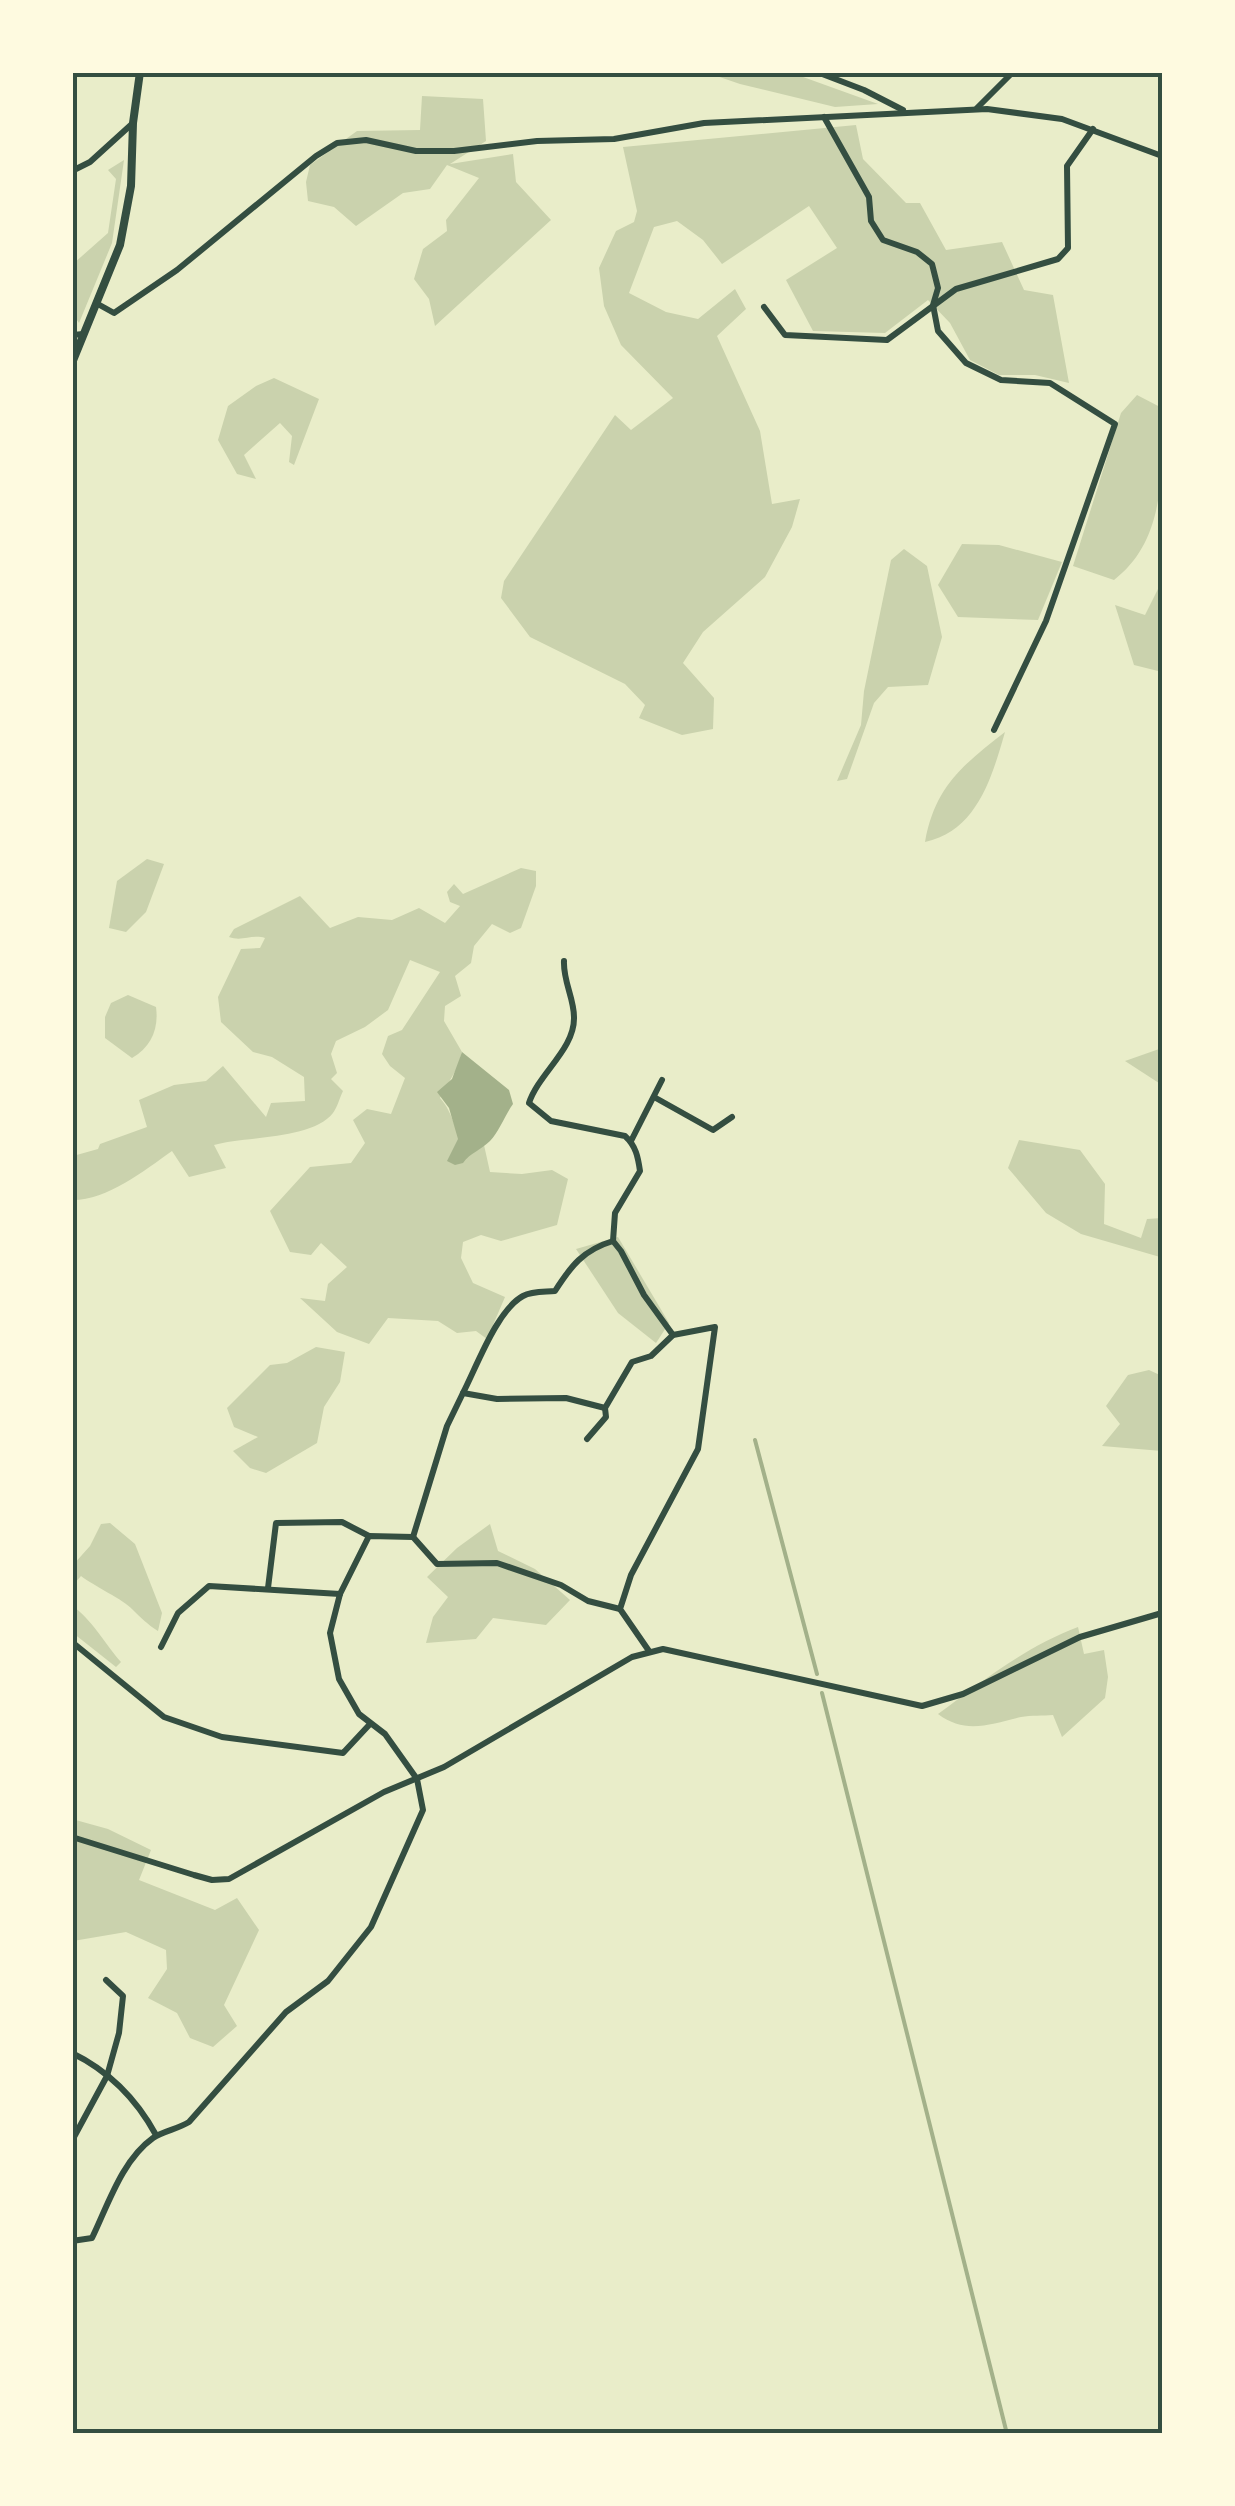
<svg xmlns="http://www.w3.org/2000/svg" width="1235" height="2506" font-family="'Exo 2',sans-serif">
	<rect width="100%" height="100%" fill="#e9edc9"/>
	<g fill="#cad2ad">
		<path d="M 708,73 L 792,73 L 878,104 L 835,107 L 740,84 Z"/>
		<path d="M 422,96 L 483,99 L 486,141 L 450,164 L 513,154 L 516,182 L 551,220 L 435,326 L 429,299 L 414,279 L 423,249 L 447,231 L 446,220 L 479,178 L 447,165 L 430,189 L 403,193 L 356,226 L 334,207 L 308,201 L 306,182 L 310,165 L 357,131 L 420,130 Z"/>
		<path d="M 856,125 L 863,159 L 906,203 L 920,203 L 946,250 L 1002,242 L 1024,290 L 1053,295 L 1069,383 L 1035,375 L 999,375 L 970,360 L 950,323 L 928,300 L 885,333 L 813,331 L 786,280 L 837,248 L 809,206 L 722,264 L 703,240 L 677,221 L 654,227 L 629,293 L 666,312 L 698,319 L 735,289 L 746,309 L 717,336 L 760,431 L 772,504 L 800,499 L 792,527 L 765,577 L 703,632 L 683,663 L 714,698 L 713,729 L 682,735 L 639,718 L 645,705 L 625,684 L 530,637 L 501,598 L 504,581 L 615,415 L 631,430 L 673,398 L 621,345 L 604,306 L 599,268 L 616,231 L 634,222 L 637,211 L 623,147 Z"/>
		<path d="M 124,160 L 112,243 L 79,323 L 73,314 L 73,264 L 108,233 L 116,179 L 108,170 Z"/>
		<path d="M 274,378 L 319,399 L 294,465 L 289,462 L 292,436 L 280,423 L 244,455 L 256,479 L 237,474 L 218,440 L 228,406 L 256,386 Z"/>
		<path d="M 1137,395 L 1162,408 C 1162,469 1167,539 1114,580 L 1073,566 L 1121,413 Z"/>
		<path d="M 962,544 L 999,545 L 1062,562 L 1038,620 L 958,617 L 938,585 Z"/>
		<path d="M 904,549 L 927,566 L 942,637 L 928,685 L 888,687 L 874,703 L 847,779 L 837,781 L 861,725 L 864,691 L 891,560 Z"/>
		<path d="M 1162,581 L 1162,672 L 1134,665 L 1115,605 L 1145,615 Z"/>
		<path d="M 1005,732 C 992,777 977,831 925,842 C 935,786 963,765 1005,732 Z"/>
		<path d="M 147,859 L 164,864 L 146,912 L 126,932 L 109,928 L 117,881 Z"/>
		<path d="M 521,868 L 536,871 L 536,886 L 521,928 L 510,933 L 492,924 L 474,946 L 471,963 L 455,976 L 461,996 L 445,1006 L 444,1021 L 462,1052 L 457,1068 L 440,1098 C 454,1113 455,1135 469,1154 L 484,1145 L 490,1172 L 522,1174 L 552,1170 L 568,1179 L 557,1225 L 501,1241 L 481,1235 L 463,1242 L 461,1258 L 473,1283 L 505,1297 L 487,1339 L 476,1331 L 457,1333 L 438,1321 L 388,1318 L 369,1344 L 337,1332 L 300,1298 L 325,1301 L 328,1284 L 347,1267 L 321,1243 L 311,1255 L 290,1252 L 270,1211 L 310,1167 L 351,1163 L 365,1143 L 353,1120 L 367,1109 L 391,1114 L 405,1078 L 390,1066 L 382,1054 L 388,1036 L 402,1030 L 440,972 L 410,960 L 388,1010 L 365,1027 L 336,1041 L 331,1054 L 337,1073 L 331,1079 L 343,1091 C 340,1097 337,1108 333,1113 C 312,1140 244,1136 214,1145 L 226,1168 L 189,1177 L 172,1151 C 144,1171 107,1200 73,1200 L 73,1156 L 98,1149 L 100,1144 L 147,1127 L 139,1100 L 174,1085 L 206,1081 L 223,1066 L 266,1117 L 271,1103 L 305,1101 L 304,1077 L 272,1057 L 253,1052 L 221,1022 L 218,997 L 241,949 L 260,948 L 265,938 C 252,934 242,942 229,937 L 234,929 L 300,896 L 330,928 L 358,917 L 392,920 L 419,908 L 445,923 L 460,906 L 450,902 L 447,892 L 454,884 L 463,894 Z"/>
		<path d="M 128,995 L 156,1007 C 159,1029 151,1047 132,1058 L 105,1038 L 105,1017 L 111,1003 Z"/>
		<path d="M 1162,1048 L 1162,1085 L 1125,1061 Z"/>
		<path d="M 1019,1140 L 1080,1150 L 1105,1184 L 1104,1224 L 1141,1238 L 1147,1219 L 1162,1218 L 1162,1265 L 1160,1257 L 1081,1234 L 1046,1213 L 1008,1168 Z"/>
		<path d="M 618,1237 L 669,1323 L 656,1343 L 618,1313 L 576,1249 Z"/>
		<path d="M 316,1347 L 345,1352 L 340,1382 L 324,1407 L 317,1443 L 266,1473 L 250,1468 L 233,1451 L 258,1437 L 234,1427 L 227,1408 L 270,1365 L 287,1363 Z"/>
		<path d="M 1149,1370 L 1162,1376 L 1162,1451 L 1102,1446 L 1120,1424 L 1106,1406 L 1128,1375 Z"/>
		<path d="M 110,1523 L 135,1544 L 162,1613 L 158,1631 C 147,1624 141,1618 132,1609 C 124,1600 94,1586 81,1576 L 73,1585 L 73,1565 L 90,1546 L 101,1524 Z"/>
		<path d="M 490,1524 L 498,1551 L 535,1569 L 570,1600 L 546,1625 L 493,1618 L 476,1639 L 426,1643 L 433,1617 L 448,1597 L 427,1577 L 457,1548 Z"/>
		<path d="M 72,1606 C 90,1617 106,1645 121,1662 L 116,1667 L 73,1633 Z"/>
		<path d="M 1078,1627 L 1084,1654 L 1104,1650 L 1108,1677 L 1105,1698 L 1062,1737 L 1053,1715 C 1043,1716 1031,1715 1021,1717 C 990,1724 966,1735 938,1714 C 983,1681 1025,1647 1078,1627 Z"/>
		<path d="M 72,1819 L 108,1829 L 151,1850 L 139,1880 L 215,1910 L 237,1898 L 259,1930 L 224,2005 L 237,2026 L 213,2047 L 190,2038 L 177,2013 L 148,1998 L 167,1969 L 166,1950 L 126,1932 L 73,1941 Z"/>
	</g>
	<path fill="#a3b18a" d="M 462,1052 L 509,1090 L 513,1104 C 505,1115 499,1132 490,1141 C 481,1150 470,1153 463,1163 L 455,1165 L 447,1161 L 458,1139 L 449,1108 L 437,1092 L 452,1079 Z"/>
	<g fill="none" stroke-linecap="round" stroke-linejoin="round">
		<g stroke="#a3b18a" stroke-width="4">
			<path d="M 755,1440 L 817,1674"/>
			<path d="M 822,1693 L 1007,2434"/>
		</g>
		<g stroke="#344e41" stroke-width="6">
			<path d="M 817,72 L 864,90 L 903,110"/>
			<path d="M 977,108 L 1013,72"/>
			<path d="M 824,117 L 869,197 L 871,221 L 883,240 L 917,252 L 932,264 L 938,288 L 933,305 L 938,331 L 966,363 L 1001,380 L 1050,383 L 1115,424 L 1046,621 L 994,730"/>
			<path d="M 72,171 L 90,162 L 133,123"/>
			<path d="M 96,303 L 114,313 L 177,270 L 316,156 L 337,143 L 366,140 L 416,151 L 454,151 L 537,141 L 614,139 L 704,123 L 987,109 L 1062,119 L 1162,156"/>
			<path d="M 764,307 L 785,335 L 887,340 L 956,289 L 1058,259 L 1068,248 L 1067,166 L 1093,129"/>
			<path d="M 72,335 L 84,334"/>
			<path d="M 564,961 C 563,981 574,998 574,1017 C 575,1049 539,1073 529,1103 L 551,1121 L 625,1136 C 636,1146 638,1157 640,1171 L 615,1213 L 613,1241 L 621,1251 L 644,1295 L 673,1335"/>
			<path d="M 654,1097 L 713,1130 L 732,1117"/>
			<path d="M 631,1141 L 662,1080"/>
			<path d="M 463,1393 C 477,1366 497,1310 523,1296 C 532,1291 544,1292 555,1291 C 571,1266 583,1250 613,1241"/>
			<path d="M 587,1439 L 606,1417 L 605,1408 L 632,1362 L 651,1356 L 673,1335 L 715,1327 L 698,1449 L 631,1575 L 620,1609 L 649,1651"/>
			<path d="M 413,1537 L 447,1426 L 463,1393 L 497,1399 L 566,1398 L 605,1408"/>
			<path d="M 268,1588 L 276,1523 L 342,1522 L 369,1536"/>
			<path d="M 72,1642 L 164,1717 L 222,1737 L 343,1753 L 370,1724"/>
			<path d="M 161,1647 L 178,1613 L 209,1586 L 340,1594"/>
			<path d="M 72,1837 L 194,1875 L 212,1880 L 229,1879 L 384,1792 L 444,1767 L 632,1657 L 663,1649 L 922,1706 L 963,1694 L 1080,1637 L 1162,1613"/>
			<path d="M 72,2053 C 109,2071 137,2100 156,2135"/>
			<path d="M 74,2137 L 107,2076 L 119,2033 L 123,1996 L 106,1980"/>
			<path d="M 72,2241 L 92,2238 C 108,2205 122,2160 153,2138 C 163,2131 178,2129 189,2122 L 286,2012 L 328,1981 L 371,1927 L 423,1810 L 417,1779 L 385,1734 L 359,1714 L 339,1679 L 330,1633 L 340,1594 L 369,1536 L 413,1537 L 437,1564 L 497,1563 L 561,1585 L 588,1601 L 620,1609"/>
		</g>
		<path stroke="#344e41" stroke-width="8" d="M 72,363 L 120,245 L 131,186 L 133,123 L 140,72"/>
	</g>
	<rect width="1235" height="2506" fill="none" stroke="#fefae0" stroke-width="150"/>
	<rect x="75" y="75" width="1085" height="2356" fill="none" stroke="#344e41" stroke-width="4"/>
</svg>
